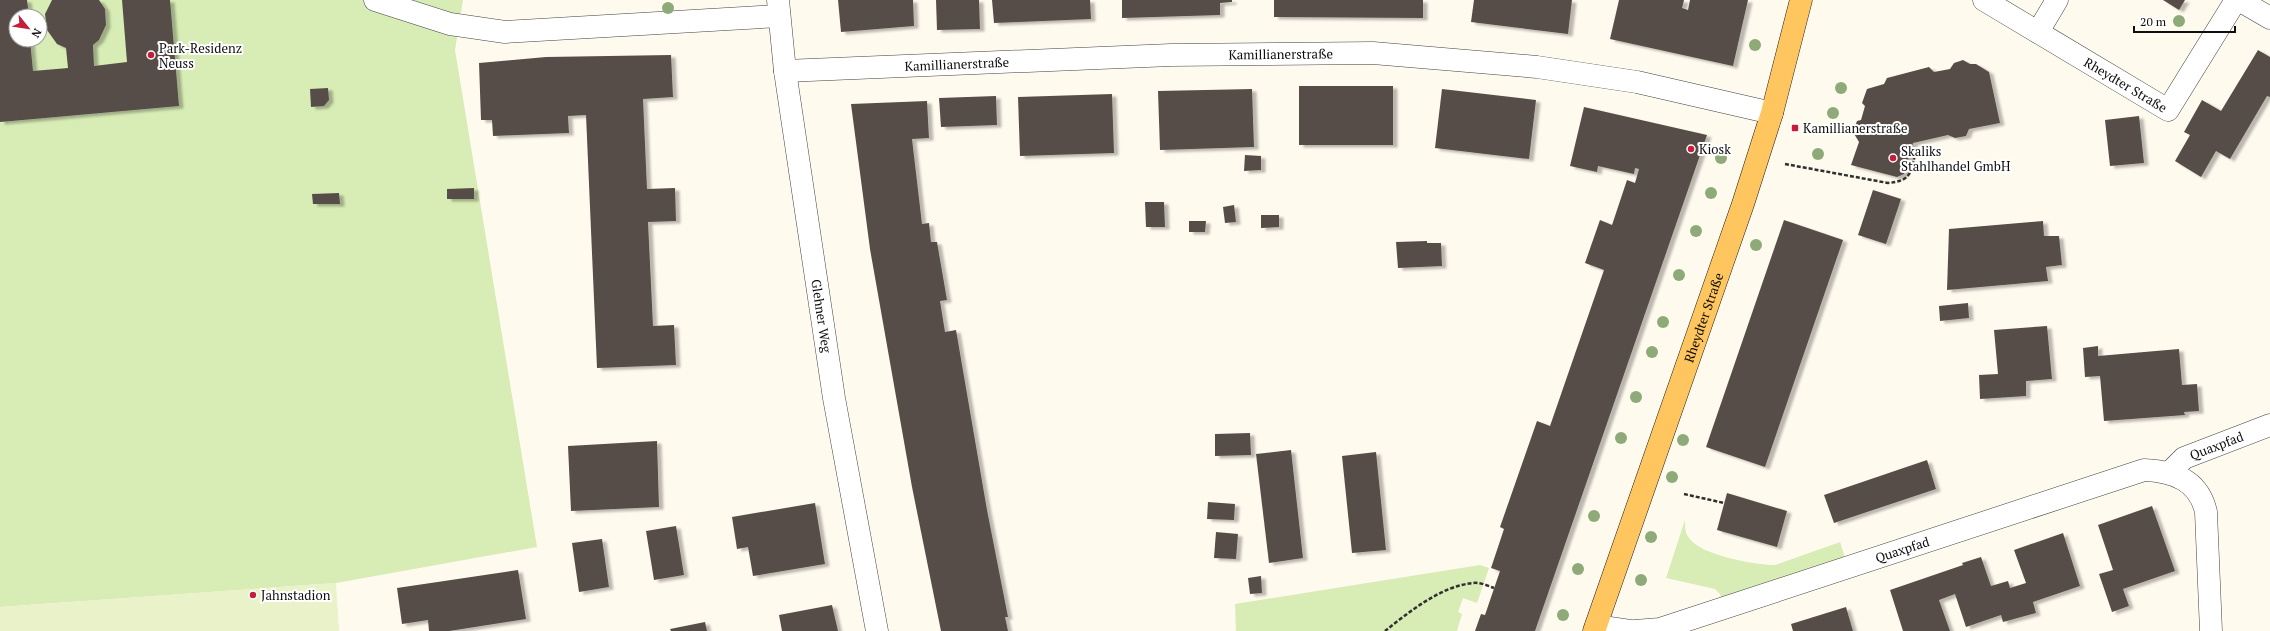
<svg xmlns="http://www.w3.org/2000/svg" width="2270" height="631" font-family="'PT Serif',serif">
	<defs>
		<filter id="shadow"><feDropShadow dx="4.5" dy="2.5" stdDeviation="1" flood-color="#0004"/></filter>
	</defs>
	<rect width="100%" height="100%" fill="#fffaee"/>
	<g fill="#d8ecb5" fill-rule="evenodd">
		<path d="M 0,0 L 463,0 L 455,50 L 537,547 L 336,583 L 0,607 ZM 16,16 L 40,16 L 40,40 L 16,40 Z"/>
		<path d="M 1685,520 C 1685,526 1685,533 1689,538 C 1700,555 1755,565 1775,565 L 1840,542 L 1845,558 L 1722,601 L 1720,594 L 1715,589 L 1666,578 Z"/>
		<path d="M 1480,565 L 1489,568 L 1477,603 L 1463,598 L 1458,612 L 1462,614 L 1457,631 L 1236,631 L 1235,604 Z"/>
	</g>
	<path fill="#e9f2c8" d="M 336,583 L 339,631 L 0,631 L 0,607 Z"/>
	<g fill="#574d49" filter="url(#shadow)">
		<path d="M 0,0 L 27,0 L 29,16 L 16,16 L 16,40 L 30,40 L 33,71 L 68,68 L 66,48 L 57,44 L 47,30 L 45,14 L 52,0 L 99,0 L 105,9 L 106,25 L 99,40 L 93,45 L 94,66 L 127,62 L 122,0 L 170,0 L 179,106 L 0,122 Z"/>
		<path d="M 838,0 L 913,0 L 914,26 L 841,32 Z"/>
		<path d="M 936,0 L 979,0 L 980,29 L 937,30 Z"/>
		<path d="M 992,0 L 1090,0 L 1091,19 L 994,23 Z"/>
		<path d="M 1122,0 L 1232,0 L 1232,2 L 1220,3 L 1220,15 L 1122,18 Z"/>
		<path d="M 1274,0 L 1423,0 L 1423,18 L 1274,17 Z"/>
		<path d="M 1474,0 L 1572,0 L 1568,34 L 1471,22 Z"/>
		<path d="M 1619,0 L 1684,0 L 1682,8 L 1688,10 L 1690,0 L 1748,0 L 1733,66 L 1610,39 Z"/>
		<path d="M 2163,0 L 2185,0 L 2179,10 Z"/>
		<path d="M 2258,50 L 2270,57 L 2270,97 L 2267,96 L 2230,159 L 2216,151 L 2201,177 L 2175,161 L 2190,135 L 2184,132 L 2202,100 L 2221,111 Z"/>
		<path d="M 671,55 L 673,97 L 643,99 L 647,189 L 675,188 L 676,221 L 648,222 L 653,326 L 674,325 L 676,365 L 597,368 L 586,115 L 568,116 L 569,133 L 493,136 L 492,120 L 481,120 L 479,63 L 546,57 Z"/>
		<path d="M 1963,60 L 1970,64 L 1976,64 L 1989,72 L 2000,123 L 1969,129 L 1966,136 L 1955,138 L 1948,135 L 1913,143 L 1904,174 L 1897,177 L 1851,165 L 1859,142 L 1853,132 L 1857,121 L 1861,120 L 1865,106 L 1862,103 L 1867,89 L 1884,84 L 1887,78 L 1929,67 L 1934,72 L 1950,69 L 1954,63 Z"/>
		<rect x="1299" y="86" width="94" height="59"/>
		<path d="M 328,88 L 329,100 L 324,106 L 311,107 L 310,89 Z"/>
		<path d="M 1252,89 L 1254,147 L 1160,150 L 1158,91 Z"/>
		<path d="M 1442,89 L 1536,100 L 1529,159 L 1435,148 Z"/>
		<path d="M 1112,94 L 1114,153 L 1020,156 L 1018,97 Z"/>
		<path d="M 996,96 L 997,125 L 941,127 L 939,98 Z"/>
		<path d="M 927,101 L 929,138 L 912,139 L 922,224 L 929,223 L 931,242 L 937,242 L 947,300 L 940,301 L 945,332 L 956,330 L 987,510 L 1008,617 L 1005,617 L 1008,631 L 941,631 L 912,487 L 870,249 L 851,104 Z"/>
		<path d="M 1584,107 L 1707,135 L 1535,631 L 1475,631 L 1481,614 L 1485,615 L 1500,571 L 1491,568 L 1504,529 L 1500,527 L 1537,421 L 1550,426 L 1604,270 L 1585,263 L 1600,220 L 1612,225 L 1627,180 L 1635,183 L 1639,169 L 1635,168 L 1634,174 L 1598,166 L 1597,172 L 1570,166 Z"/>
		<path d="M 2139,116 L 2144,163 L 2110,166 L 2105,120 Z"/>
		<path d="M 1245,155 L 1261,156 L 1261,170 L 1244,171 Z"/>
		<path d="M 474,188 L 474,199 L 447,199 L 447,189 Z"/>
		<path d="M 1873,190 L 1901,199 L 1886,244 L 1858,235 Z"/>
		<path d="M 339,193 L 340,204 L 313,204 L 312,194 Z"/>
		<path d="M 1145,202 L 1164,202 L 1165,227 L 1146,227 Z"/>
		<path d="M 1234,205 L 1236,222 L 1225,223 L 1223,207 Z"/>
		<path d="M 1261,215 L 1279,215 L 1279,227 L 1261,228 Z"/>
		<path d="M 1784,220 L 1843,240 L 1765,467 L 1706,447 Z"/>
		<path d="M 1189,221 L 1206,221 L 1205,232 L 1189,232 Z"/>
		<path d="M 2043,221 L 2044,236 L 2059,236 L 2062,265 L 2046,267 L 2048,281 L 1947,290 L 1949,229 Z"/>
		<path d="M 1427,241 L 1427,243 L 1441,243 L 1442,266 L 1398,268 L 1396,242 Z"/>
		<path d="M 1968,303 L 1969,318 L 1940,321 L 1939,306 Z"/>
		<path d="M 2047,326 L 2052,379 L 2026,381 L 2026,396 L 1980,399 L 1979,375 L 1998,374 L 1994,330 Z"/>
		<path d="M 2098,346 L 2098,356 L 2179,349 L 2182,385 L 2197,384 L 2199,411 L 2184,412 L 2185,415 L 2104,421 L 2100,376 L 2085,377 L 2083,348 Z"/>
		<path d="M 1250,433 L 1251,455 L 1215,456 L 1215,434 Z"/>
		<path d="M 657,441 L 659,507 L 571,511 L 568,446 Z"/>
		<path d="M 1291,450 L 1303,558 L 1269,563 L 1256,454 Z"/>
		<path d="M 1376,452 L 1386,550 L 1352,553 L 1342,456 Z"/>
		<path d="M 1927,460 L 1936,489 L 1834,523 L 1824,495 Z"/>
		<path d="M 1727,493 L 1787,511 L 1777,547 L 1717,530 Z"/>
		<path d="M 1208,502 L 1235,504 L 1234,520 L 1207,519 Z"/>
		<path d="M 815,503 L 825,564 L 753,576 L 748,547 L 737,549 L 732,517 Z"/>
		<path d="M 2152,506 L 2175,571 L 2123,589 L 2129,606 L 2112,612 L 2099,574 L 2113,570 L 2098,525 Z"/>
		<path d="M 676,526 L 684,575 L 654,580 L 646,531 Z"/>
		<path d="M 1216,532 L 1238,534 L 1236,559 L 1214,558 Z"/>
		<path d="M 2063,533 L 2080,586 L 2033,602 L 2036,613 L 2003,622 L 2001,615 L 1966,627 L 1955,594 L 1939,600 L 1950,631 L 1903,631 L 1890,590 L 1963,565 L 1962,563 L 1981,557 L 1991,586 L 2008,581 L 2010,588 L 2026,583 L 2014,550 Z"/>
		<path d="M 602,539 L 609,587 L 579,592 L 572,543 Z"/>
		<path d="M 518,570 L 526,619 L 449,631 L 429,631 L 428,620 L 402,624 L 397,588 Z"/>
		<path d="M 1261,576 L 1262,593 L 1250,594 L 1248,578 Z"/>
		<path d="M 832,605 L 838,631 L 782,631 L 779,615 Z"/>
		<path d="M 1846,607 L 1853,631 L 1793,631 L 1791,624 Z"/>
		<path d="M 705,622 L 707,631 L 671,631 L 670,629 Z"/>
	</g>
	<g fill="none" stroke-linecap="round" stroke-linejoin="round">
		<defs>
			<g id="minor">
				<path d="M 375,0 L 450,24 L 505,32 L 779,16"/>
				<path id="s1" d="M 778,0 L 785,71 L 834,398 L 877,631"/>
				<path id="s2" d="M 1984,0 L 2168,110 L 2236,0"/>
				<path d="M 2239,0 L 2270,18"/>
				<path d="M 2038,32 L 2057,0"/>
				<path id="s3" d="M 785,71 L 1171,55 L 1373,53 L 1537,67 L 1637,82 L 1772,113"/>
				<path id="s4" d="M 2169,473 L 2184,458 L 2270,425"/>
				<path d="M 1596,626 L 1630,631"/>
				<path id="s5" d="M 1635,631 L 1660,629 L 2144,470 C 2174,471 2199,481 2206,512 L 2211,631"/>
			</g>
			<g id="major">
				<path id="s6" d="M 1594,631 L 1743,204 L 1772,113 L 1801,0"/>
			</g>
		</defs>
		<use href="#minor" stroke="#414141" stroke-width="23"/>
		<use href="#major" stroke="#1f1f1f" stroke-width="23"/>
		<g stroke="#303030" stroke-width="2.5" stroke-dasharray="4 2" stroke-linecap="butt">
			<path d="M 1785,164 L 1888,183 C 1910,181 1911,174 1915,154"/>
			<path d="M 1684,494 L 1724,503"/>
			<path d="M 1385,631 C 1409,612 1441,586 1473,583 C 1481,582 1488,586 1494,588"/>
		</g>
		<use href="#minor" stroke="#fff" stroke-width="22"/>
		<use href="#major" stroke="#ffc55e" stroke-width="22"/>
	</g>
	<g fill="#8faa79">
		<circle cx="668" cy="8" r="6"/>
		<circle cx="2179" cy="21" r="6"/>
		<circle cx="1755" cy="45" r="6"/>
		<circle cx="1841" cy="88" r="6"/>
		<circle cx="1833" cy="113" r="6"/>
		<circle cx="1818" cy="154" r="6"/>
		<circle cx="1721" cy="158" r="6"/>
		<circle cx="1711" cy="193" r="6"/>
		<circle cx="1696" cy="231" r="6"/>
		<circle cx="1756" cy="245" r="6"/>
		<circle cx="1679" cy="275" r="6"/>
		<circle cx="1663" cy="322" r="6"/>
		<circle cx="1652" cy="352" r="6"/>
		<circle cx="1636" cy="397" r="6"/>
		<circle cx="1621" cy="438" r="6"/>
		<circle cx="1683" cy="440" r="6"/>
		<circle cx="1672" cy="477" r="6"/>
		<circle cx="1594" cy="516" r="6"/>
		<circle cx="1651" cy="537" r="6"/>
		<circle cx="1578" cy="569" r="6"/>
		<circle cx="1641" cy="580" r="6"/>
		<circle cx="1563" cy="615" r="6"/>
	</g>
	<g fill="#c51e3a" stroke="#fff" stroke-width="1.5">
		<circle cx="151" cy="55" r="4"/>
		<rect x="1791" y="124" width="8" height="8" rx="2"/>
		<circle cx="1691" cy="149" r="4"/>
		<circle cx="1893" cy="158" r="4"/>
		<circle cx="253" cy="595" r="4"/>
	</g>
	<g text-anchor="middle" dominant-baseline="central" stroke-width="4" stroke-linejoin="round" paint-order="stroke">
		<g font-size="13" fill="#0e0e0e" stroke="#fff" text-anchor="start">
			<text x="159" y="48">Park-Residenz<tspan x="159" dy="15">Neuss</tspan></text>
			<text x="1803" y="128">Kamillianerstraße</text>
			<text x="1699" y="149">Kiosk</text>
			<text x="1901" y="151">Skaliks<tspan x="1901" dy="15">Stahlhandel GmbH</tspan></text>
			<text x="261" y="595">Jahnstadion</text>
		</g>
		<g font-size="13" fill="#0e0e0e" stroke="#fff">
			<text stroke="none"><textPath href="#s3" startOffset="496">Kamillianerstraße</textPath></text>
			<text stroke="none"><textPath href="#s3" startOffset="172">Kamillianerstraße</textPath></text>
			<text stroke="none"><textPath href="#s2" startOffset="165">Rheydter Straße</textPath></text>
			<text stroke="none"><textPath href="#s1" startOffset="319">Glehner Weg</textPath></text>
			<text stroke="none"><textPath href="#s6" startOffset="332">Rheydter Straße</textPath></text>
			<text stroke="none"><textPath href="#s4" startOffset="56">Quaxpfad</textPath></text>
			<text stroke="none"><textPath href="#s5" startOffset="280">Quaxpfad</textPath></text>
		</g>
	</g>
	<g transform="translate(28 28) rotate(120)"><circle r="19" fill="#ffffff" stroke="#9f9f9f"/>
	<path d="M0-3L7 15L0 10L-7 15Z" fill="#c51e3a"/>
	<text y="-6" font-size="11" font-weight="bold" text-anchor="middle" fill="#0e0e0e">N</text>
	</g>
	<path d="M2134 26v6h101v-6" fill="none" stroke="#0e0e0e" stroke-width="2"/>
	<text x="2140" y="26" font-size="12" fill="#0e0e0e" stroke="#ffffff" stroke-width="3" paint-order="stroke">20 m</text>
</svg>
